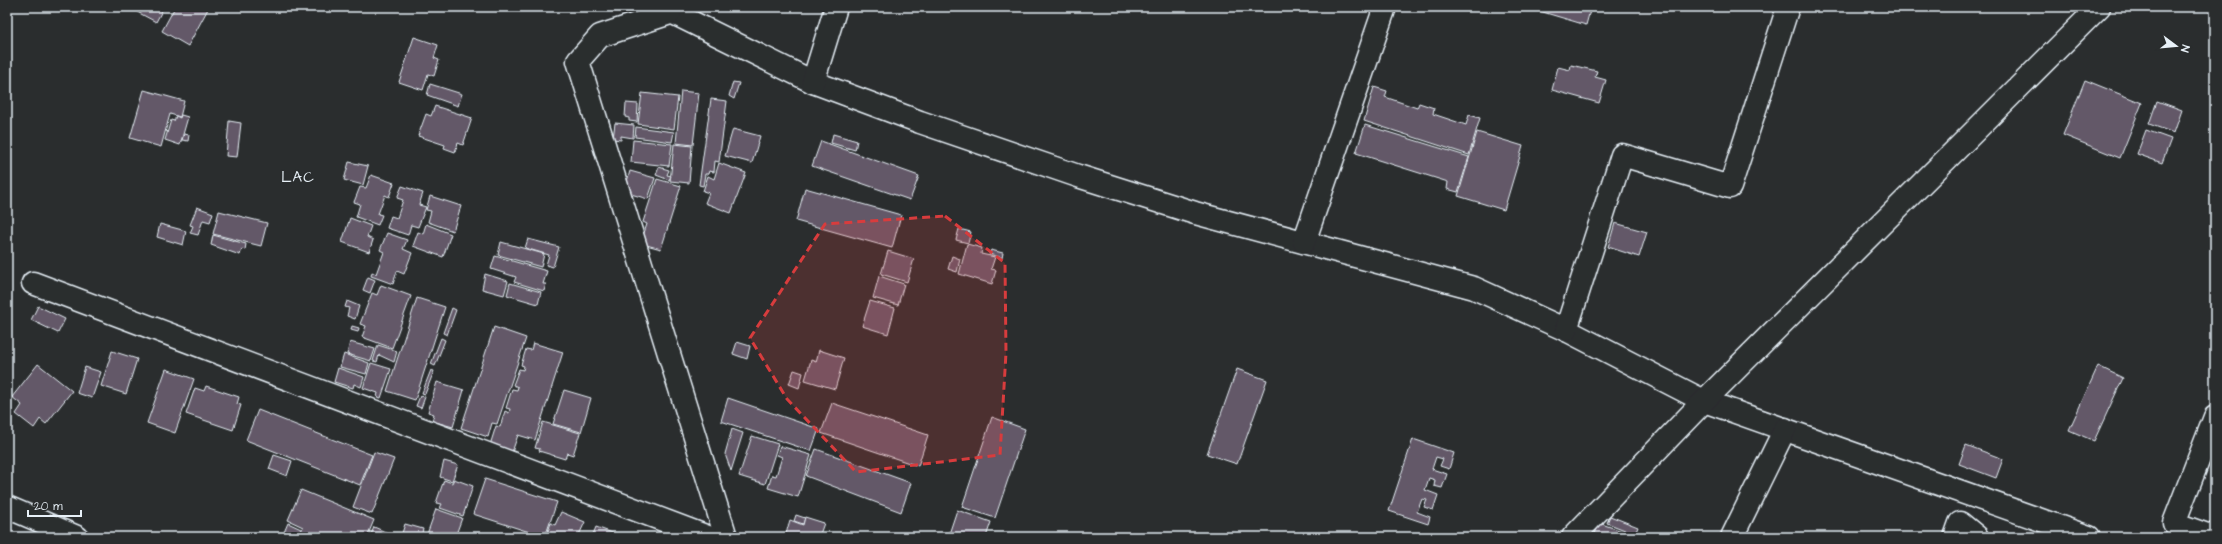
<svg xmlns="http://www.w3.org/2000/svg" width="2222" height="544" font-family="'Architects Daughter',sans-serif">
	<rect width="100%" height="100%" fill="#2a2d2e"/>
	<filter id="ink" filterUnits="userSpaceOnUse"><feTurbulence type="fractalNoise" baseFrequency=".025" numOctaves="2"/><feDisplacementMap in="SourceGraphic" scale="8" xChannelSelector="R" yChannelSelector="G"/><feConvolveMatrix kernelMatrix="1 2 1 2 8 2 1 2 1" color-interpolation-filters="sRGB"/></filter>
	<g filter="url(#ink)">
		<g fill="#645867" stroke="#e8f1f8">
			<path d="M 128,7 L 164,7 L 156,22 Z"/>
			<path d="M 175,7 L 209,7 L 188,46 L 162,31 Z"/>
			<path d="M 1526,7 L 1591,7 L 1586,25 Z"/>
			<path d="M 414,37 L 438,45 L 434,58 L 439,60 L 434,76 L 428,74 L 423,90 L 399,82 Z"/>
			<path d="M 1571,65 L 1597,71 L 1595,77 L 1606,80 L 1599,103 L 1552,90 L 1558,67 L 1570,70 Z"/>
			<path d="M 2085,80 L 2142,103 L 2120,158 L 2063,135 Z"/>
			<path d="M 733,82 L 739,83 L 734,99 L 729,96 Z"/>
			<path d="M 430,84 L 462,94 L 458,106 L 427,95 Z"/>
			<path d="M 1374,87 L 1387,91 L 1385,97 L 1417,108 L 1419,103 L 1434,108 L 1433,114 L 1466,125 L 1469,115 L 1480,118 L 1469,155 L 1364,121 Z"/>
			<path d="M 144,90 L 184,101 L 180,117 L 170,114 L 161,147 L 130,138 Z"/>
			<path d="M 681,91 L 699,93 L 693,145 L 676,143 Z"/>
			<path d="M 642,93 L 678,97 L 674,129 L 638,124 Z"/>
			<path d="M 711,99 L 727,101 L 719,162 L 715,161 L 714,172 L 709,171 L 708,174 L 705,174 L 703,186 L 699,185 Z"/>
			<path d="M 2157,101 L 2182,110 L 2174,133 L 2149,124 Z"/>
			<path d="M 626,103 L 638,104 L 637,122 L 629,121 L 629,118 L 625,117 Z"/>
			<path d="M 435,106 L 472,118 L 463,145 L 458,143 L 455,152 L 444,148 L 445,145 L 418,136 L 426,114 L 431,116 Z"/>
			<path d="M 181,115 L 188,117 L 180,145 L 165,140 L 171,120 L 174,121 L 176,116 L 180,118 Z"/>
			<path d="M 229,121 L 241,123 L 237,157 L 226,156 Z"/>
			<path d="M 615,123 L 634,125 L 633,138 L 621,136 L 621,140 L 613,139 Z"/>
			<path d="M 1365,125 L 1469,157 L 1458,192 L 1447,189 L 1448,182 L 1356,153 Z"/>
			<path d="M 636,127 L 674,132 L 672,142 L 635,137 Z"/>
			<path d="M 733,129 L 760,136 L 752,163 L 725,156 Z"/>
			<path d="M 2146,130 L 2171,139 L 2162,163 L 2137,154 Z"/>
			<path d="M 1477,132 L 1523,146 L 1504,210 L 1458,196 Z"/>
			<path d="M 184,134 L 189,135 L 188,141 L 182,140 Z"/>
			<path d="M 833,134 L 857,141 L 855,150 L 831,143 Z"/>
			<path d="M 633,140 L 672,144 L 669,166 L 631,162 Z"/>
			<path d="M 821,141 L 919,176 L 910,200 L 812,166 Z"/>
			<path d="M 674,144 L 692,146 L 689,183 L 670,181 Z"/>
			<path d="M 349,162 L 368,166 L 363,185 L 344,180 Z"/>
			<path d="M 719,163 L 746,173 L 731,213 L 705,203 L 709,193 L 703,191 L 708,176 L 714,179 Z"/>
			<path d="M 659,167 L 669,170 L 667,175 L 671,176 L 669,180 L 656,175 Z"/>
			<path d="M 630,171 L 655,178 L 648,199 L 624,192 Z"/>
			<path d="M 371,175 L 394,183 L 389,197 L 385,195 L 378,214 L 382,215 L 378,225 L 356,217 L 360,204 L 354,202 L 360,187 L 366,188 Z"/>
			<path d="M 657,179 L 681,186 L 661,249 L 639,243 L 639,231 L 644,233 L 647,224 L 643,222 Z"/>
			<path d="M 402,186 L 423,193 L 419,205 L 426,207 L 418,227 L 411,225 L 408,235 L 387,228 L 391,216 L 397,218 L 403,200 L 397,198 Z"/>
			<path d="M 805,188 L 901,215 L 892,248 L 796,221 Z"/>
			<path d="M 430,196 L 461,206 L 453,231 L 428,222 L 431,211 L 426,210 Z"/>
			<path d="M 197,207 L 213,213 L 210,222 L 203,220 L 198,235 L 190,233 L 193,226 L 190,225 Z"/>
			<path d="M 219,211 L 267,223 L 261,246 L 213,234 Z"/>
			<path d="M 350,218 L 371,226 L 367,237 L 373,240 L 369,252 L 342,242 Z"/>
			<path d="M 1615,223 L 1647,232 L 1639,257 L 1608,247 Z"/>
			<path d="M 160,224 L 186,231 L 183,245 L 157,237 Z"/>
			<path d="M 426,224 L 451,234 L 443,257 L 413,246 L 418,232 L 423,234 Z"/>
			<path d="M 959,229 L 971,232 L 968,243 L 956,240 Z"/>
			<path d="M 387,233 L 407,240 L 403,249 L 412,253 L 404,274 L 397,271 L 393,284 L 371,276 L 372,272 L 376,274 L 384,252 L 380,250 Z"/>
			<path d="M 213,235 L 246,244 L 245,250 L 242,249 L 240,255 L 211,245 Z"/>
			<path d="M 528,239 L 559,247 L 553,267 L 546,265 L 549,255 L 525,248 Z"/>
			<path d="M 501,242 L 544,254 L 541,267 L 498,255 Z"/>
			<path d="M 967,244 L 982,248 L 981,254 L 995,257 L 991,269 L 996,270 L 992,284 L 959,274 Z"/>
			<path d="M 991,250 L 1003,253 L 1002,258 L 989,254 Z"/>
			<path d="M 888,251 L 914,259 L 907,282 L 881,274 Z"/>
			<path d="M 495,256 L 547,271 L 543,284 L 546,284 L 544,291 L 514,282 L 516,277 L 491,269 Z"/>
			<path d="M 952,256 L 960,259 L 957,272 L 948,269 Z"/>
			<path d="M 485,274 L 508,281 L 504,295 L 482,289 Z"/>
			<path d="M 879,276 L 904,284 L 898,305 L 873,298 Z"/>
			<path d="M 368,277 L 375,280 L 370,293 L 363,290 Z"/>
			<path d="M 510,283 L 541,292 L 538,304 L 507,295 Z"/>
			<path d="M 381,285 L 411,296 L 392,348 L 362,337 L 366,326 L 360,324 L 372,293 L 377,295 Z"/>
			<path d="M 417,298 L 445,307 L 415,400 L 387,391 Z"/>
			<path d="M 347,301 L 359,306 L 355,319 L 347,316 L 349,308 L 345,307 Z"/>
			<path d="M 870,301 L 895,308 L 888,334 L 862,326 Z"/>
			<path d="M 38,306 L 65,319 L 58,333 L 31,320 Z"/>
			<path d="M 452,308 L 456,310 L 447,335 L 443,333 Z"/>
			<path d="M 352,326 L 359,328 L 358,332 L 351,330 Z"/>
			<path d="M 494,327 L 526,338 L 497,424 L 492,423 L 488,437 L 461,428 Z"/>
			<path d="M 441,338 L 445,340 L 435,366 L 431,364 Z"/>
			<path d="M 350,342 L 375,349 L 371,361 L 347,354 Z"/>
			<path d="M 737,342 L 750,346 L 747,359 L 733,354 Z"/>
			<path d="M 533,343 L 563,352 L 535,440 L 518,435 L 512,452 L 490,445 L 496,426 L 500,427 L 505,411 L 509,413 L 510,409 L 506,408 L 512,389 L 517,390 L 518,387 L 513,385 L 519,369 L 523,370 L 524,366 L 521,365 L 526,349 L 531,350 Z"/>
			<path d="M 378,345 L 397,351 L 394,362 L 379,355 L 377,362 L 373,361 Z"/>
			<path d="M 819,350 L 844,358 L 835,389 L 805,380 L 811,360 L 816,362 Z"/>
			<path d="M 112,351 L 137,359 L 126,394 L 101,386 Z"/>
			<path d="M 344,354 L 369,363 L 366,374 L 340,367 Z"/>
			<path d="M 371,363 L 391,369 L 381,398 L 377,397 L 378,393 L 363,388 Z"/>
			<path d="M 38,364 L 72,391 L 46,424 L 40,419 L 34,428 L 16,414 L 22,405 L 12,397 Z"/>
			<path d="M 2098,366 L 2123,378 L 2094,441 L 2069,430 Z"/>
			<path d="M 85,367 L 101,372 L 92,398 L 77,393 Z"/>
			<path d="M 338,368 L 364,377 L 361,387 L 354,384 L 353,388 L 334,382 Z"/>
			<path d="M 166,369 L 194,379 L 175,433 L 147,423 Z"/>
			<path d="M 1237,369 L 1267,380 L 1237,464 L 1207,454 Z"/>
			<path d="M 431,370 L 434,371 L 425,394 L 422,393 Z"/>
			<path d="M 794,370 L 803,373 L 799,388 L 789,384 Z"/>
			<path d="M 437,382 L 464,390 L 453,427 L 432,421 L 434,414 L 428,412 Z"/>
			<path d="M 206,386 L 239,397 L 237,404 L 241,405 L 233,430 L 186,414 L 195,388 L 204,391 Z"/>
			<path d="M 564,390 L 591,398 L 581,432 L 553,424 Z"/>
			<path d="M 420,396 L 425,397 L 421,408 L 416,406 Z"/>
			<path d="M 728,398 L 819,429 L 811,451 L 721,421 Z"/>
			<path d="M 832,403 L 928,435 L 918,466 L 821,433 Z"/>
			<path d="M 258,410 L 372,455 L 360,485 L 246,440 Z"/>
			<path d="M 992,417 L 1025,429 L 995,518 L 962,507 Z"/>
			<path d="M 543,422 L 580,433 L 573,455 L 567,453 L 565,459 L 539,451 L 540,449 L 535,448 Z"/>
			<path d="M 732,429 L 743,433 L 731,471 L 725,454 Z"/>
			<path d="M 752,436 L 778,444 L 765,484 L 739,476 Z"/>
			<path d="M 1413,439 L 1454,453 L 1449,469 L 1440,466 L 1443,459 L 1436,457 L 1432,469 L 1447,474 L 1442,488 L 1434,486 L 1435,480 L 1429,478 L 1425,490 L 1438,495 L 1433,510 L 1424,507 L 1427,500 L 1422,499 L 1417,512 L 1430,517 L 1428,524 L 1389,511 Z"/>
			<path d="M 1966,445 L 2003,459 L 1996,478 L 1959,464 Z"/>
			<path d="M 780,446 L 811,455 L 798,497 L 768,488 L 772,475 L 776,476 L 782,457 L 777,455 Z"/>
			<path d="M 816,449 L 911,483 L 901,512 L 806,476 Z"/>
			<path d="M 374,452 L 394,459 L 372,514 L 353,507 Z"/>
			<path d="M 274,455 L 292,461 L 287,476 L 269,469 Z"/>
			<path d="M 444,461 L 458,465 L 452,481 L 440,477 Z"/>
			<path d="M 454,479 L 473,486 L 463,516 L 440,508 L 442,504 L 436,503 L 444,480 L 452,483 Z"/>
			<path d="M 485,479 L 557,502 L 545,537 L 473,514 Z"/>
			<path d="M 301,490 L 374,520 L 367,537 L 306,537 L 300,534 L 303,527 L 288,520 Z"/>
			<path d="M 436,509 L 462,518 L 455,537 L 426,537 Z"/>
			<path d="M 957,510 L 991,522 L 986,537 L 948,537 Z"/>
			<path d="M 561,512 L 585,522 L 578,537 L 551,537 L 547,534 L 551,523 L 555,525 Z"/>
			<path d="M 796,515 L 805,518 L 803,524 L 794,521 Z"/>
			<path d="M 1610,516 L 1638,527 L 1635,534 L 1607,523 Z"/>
			<path d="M 805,517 L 824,523 L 819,537 L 785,537 L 790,520 L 803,525 Z"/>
			<path d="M 288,523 L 301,529 L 299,535 L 304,537 L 282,537 Z"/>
			<path d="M 1599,523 L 1633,535 L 1632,537 L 1594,537 Z"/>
			<path d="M 405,524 L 423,529 L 421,537 L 401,536 Z"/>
			<path d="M 374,527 L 397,537 L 370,537 Z"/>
			<path d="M 596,527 L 618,535 L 617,537 L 592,537 Z"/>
			<path d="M 1130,533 L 1141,537 L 1129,537 Z"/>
		</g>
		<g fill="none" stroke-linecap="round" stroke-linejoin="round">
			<defs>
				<g id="minor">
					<path d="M 661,7 L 813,82 L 920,122 L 1078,176 L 1195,213 L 1474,288 L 1566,330 L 1704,401 L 2089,537"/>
					<path d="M 670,13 L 600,36 L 578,61 L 726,537"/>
					<path d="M 813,82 L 836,7"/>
					<path d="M 1304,242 L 1385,7"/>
					<path d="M 33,283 L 708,537"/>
					<path d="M 1566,330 L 1622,155 L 1730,187 L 1788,7"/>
					<path d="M 1573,537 L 1704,401 L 2099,7"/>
					<path d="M 1732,537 L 1785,429"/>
					<path d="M 1955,537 L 1960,523 L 1977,537"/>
					<path d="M 2213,537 L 2174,523 L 2215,417"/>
				</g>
				<path id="major" d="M 7,507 L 77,537"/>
			</defs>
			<use href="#minor" stroke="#e8f1f8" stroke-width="25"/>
			<use href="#major" stroke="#e8f1f8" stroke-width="25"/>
			<use href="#minor" stroke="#2a2d2e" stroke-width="22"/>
			<use href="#major" stroke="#2a2d2e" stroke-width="22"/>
		</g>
	</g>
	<path fill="#d83c3d" fill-opacity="0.2" stroke="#d83c3d" stroke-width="3" stroke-dasharray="8 5" stroke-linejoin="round" d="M 945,216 L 1005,263 L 1006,353 L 1000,455 L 856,472 L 787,399 L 750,338 L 825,224 Z"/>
	<g text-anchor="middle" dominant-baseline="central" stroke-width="3.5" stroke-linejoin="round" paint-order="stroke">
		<g font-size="15" letter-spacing="1" fill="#e8f1f8" stroke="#2a2d2e">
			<text x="298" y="177">LAC</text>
		</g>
	</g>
	<rect width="2222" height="544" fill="none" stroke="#2a2d2e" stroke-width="24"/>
	<rect x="12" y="12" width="2198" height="520" fill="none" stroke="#e8f1f8" stroke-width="1.5" filter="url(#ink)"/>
	<g transform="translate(2176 46) rotate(106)" stroke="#2a2d2e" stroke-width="3" paint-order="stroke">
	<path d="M0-3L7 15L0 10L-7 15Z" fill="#e8f1f8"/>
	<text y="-6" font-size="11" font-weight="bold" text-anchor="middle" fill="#e8f1f8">N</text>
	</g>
	<path d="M28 510v6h53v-6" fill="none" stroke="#e8f1f8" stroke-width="2"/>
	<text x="34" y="510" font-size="12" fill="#e8f1f8" stroke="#2a2d2e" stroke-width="3" paint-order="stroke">20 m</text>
</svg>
